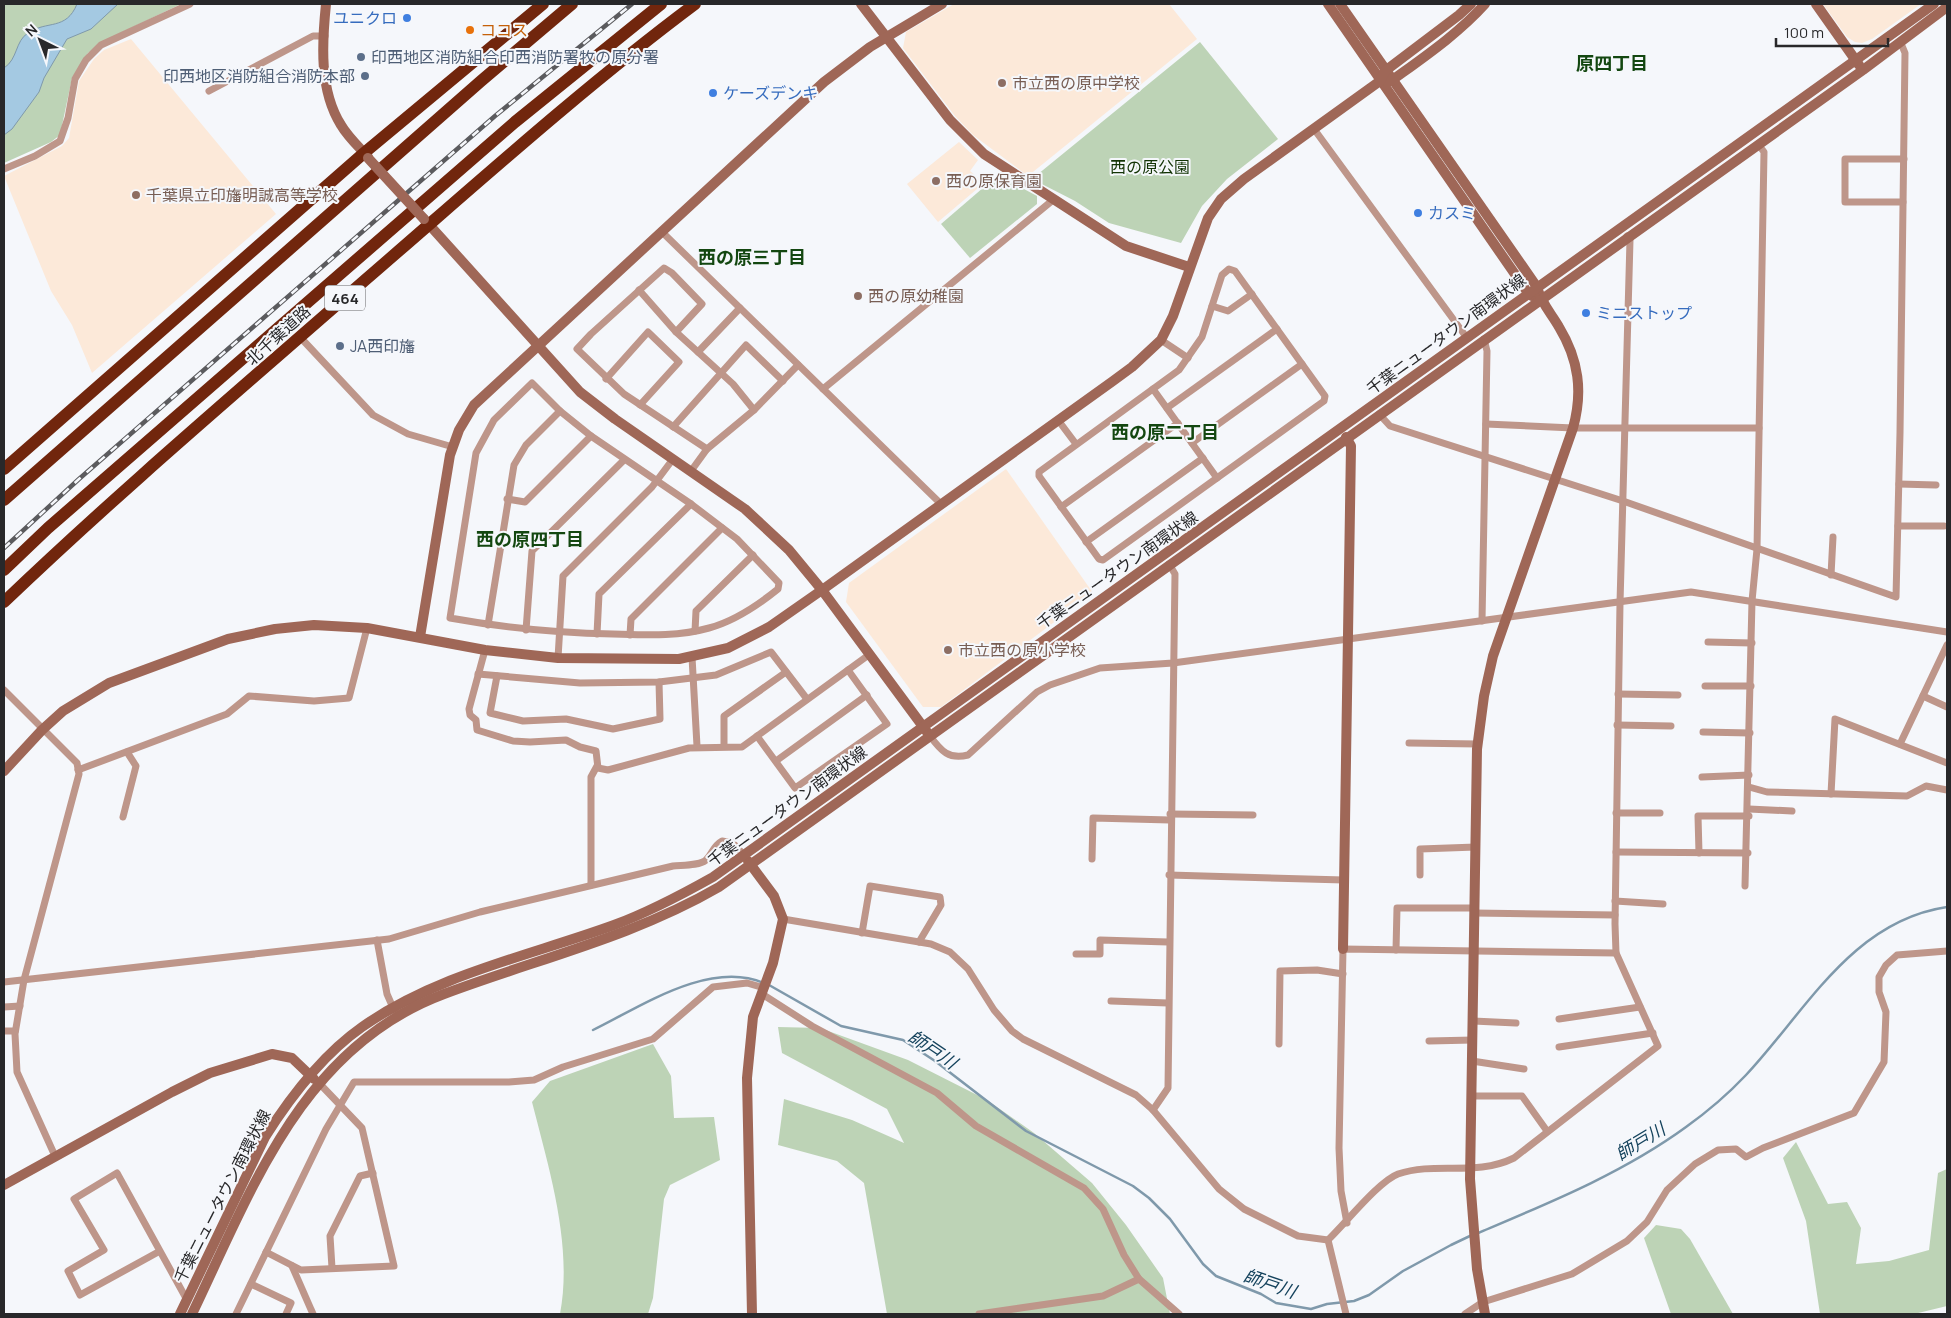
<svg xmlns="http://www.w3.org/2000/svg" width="1951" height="1318" font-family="Manrope,'Noto Sans JP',sans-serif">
	<rect width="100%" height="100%" fill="#f5f7fb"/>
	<g fill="#fce9d9">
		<path d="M 954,4 L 1169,4 L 1197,39 L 1028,176 L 973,135 L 955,116 L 903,48 L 906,32 Z"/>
		<path d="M 1823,4 L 1921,4 L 1872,39 L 1862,43 L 1855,42 L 1847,37 Z"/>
		<path d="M 131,39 L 276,214 L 92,373 L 72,325 L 51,291 L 4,176 L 62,146 L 69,138 L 79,81 L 94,59 L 104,50 Z"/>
		<path d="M 959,142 L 978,160 L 970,171 L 984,183 L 938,222 L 907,184 Z"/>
		<path d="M 1006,469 L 1093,593 L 941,707 L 923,707 L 846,602 L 849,583 Z"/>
	</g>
	<g fill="#bdd3b6">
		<path d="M 4,4 L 181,4 L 112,37 L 88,53 L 72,78 L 60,135 L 51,142 L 4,163 Z"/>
		<path d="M 1200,42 L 1278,139 L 1227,179 L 1202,206 L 1181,243 L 1109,223 L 1075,201 L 1032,179 Z"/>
		<path d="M 998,175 L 1037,196 L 1037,204 L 970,258 L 941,224 Z"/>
		<path d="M 778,1027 L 820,1028 L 908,1060 L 987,1100 L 1034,1133 L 1092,1183 L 1126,1225 L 1163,1278 L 1170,1314 L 887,1314 L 864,1183 L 837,1161 L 778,1145 L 784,1099 L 852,1120 L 904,1143 L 887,1109 L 782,1053 Z"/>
		<path d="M 653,1044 L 671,1076 L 674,1118 L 714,1117 L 720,1160 L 670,1185 L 664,1199 L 653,1298 L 648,1314 L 560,1314 C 573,1245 549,1169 532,1102 L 550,1081 Z"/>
		<path d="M 1796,1142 L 1828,1204 L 1847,1202 L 1861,1228 L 1856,1264 L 1889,1261 L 1929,1250 L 1938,1173 L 1947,1169 L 1947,1306 L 1914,1314 L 1820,1314 L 1806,1221 L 1783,1158 Z"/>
		<path d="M 1656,1225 L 1681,1229 L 1690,1239 L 1733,1314 L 1671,1314 L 1644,1238 Z"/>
	</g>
	<path fill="#a4c9e2" stroke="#7f99ab" d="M 77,4 L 118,4 L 91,29 L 67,39 L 44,78 L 39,92 L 12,129 L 4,135 L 4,68 C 18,59 15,41 28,33 C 47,20 66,31 77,4 Z"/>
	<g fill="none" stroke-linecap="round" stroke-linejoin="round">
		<g stroke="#7f99ab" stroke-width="2.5">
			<path d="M 769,985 L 841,1026 L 903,1040 L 935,1061 L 1026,1131 L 1133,1186 L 1149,1198 L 1170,1219 L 1203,1264 L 1216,1276 L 1261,1294 L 1276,1303 L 1311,1309 L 1327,1304 L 1354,1301 L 1369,1295 L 1403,1271 L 1451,1245 L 1472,1235"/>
			<path d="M 593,1030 C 642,1006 709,960 764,983"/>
			<path d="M 1478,1233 C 1549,1203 1623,1173 1686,1127 C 1707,1112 1729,1093 1746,1075 C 1806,1011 1852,921 1947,907"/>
		</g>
		<g stroke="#be968a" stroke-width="7">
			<path d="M 209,91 L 313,36 L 325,36"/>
			<path d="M 1314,129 L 1467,338"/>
			<path d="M 4,169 L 35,156 L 60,141 L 68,118 L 75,79 L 86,60 L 101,45 L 190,4"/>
			<path d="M 1903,202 L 1845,202 L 1845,159 L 1904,159"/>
			<path d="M 661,231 L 941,504"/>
			<path d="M 1229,269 L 1235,271 L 1325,396 L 1324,401 L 1103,560 L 1099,559 L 1039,476 L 1039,472 L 1179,370 L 1202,337 L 1222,275 Z"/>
			<path d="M 639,290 L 676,332 L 733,384 L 754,410"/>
			<path d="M 1212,306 L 1228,311 L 1252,294"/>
			<path d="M 676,332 L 702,304 L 672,273 L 664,268 L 591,334 L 577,349 L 624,394 L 707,449"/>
			<path d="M 300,337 L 373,415 L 408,434 L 453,447"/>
			<path d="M 1161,340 L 1188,358"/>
			<path d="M 698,352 L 740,308"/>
			<path d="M 606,379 L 648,332 L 679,362 L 640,405"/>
			<path d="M 532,383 L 560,411 L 591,436 L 691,504 L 737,539 L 779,583 L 778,589 C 757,606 735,621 709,628 C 677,637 646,635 613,634 C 558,633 505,628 450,618 L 476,453 L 494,420 Z"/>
			<path d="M 823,389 L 1053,200"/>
			<path d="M 1153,389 L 1217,478"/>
			<path d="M 1167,408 L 1277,329"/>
			<path d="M 1379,414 L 1390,426 L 1623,501 L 1896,597 L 1900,433 L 1905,53 L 1900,41"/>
			<path d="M 1058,420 L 1076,444"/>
			<path d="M 1486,424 L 1573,428 L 1759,428"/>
			<path d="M 673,427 L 746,345 L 783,381"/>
			<path d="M 1192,443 L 1302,364"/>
			<path d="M 691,471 L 707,449 L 754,410 L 798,365"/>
			<path d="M 1899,484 L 1936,485"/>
			<path d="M 507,499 L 525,502 L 591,436"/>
			<path d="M 1061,507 L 1178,423"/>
			<path d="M 1898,526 L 1944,526"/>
			<path d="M 1086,542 L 1203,458"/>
			<path d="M 1831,575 L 1833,537"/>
			<path d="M 1482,621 L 1487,351 L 1484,339"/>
			<path d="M 488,625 L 514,465 L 526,445 L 560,411"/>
			<path d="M 526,630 L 532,551 L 624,460"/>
			<path d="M 695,631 L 696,611 L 753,555"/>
			<path d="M 597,634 L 599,594 L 691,504"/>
			<path d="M 630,635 L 631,619 L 722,528"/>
			<path d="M 1708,642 L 1752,643"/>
			<path d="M 485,650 L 469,709 L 470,715 L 476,720 L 477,730 L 513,741 L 530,742 L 566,740 L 580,747 L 596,751 L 598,768 L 608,770 L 689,748 L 742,747 L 870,654"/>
			<path d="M 692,657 L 697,746"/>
			<path d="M 558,658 L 563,576 L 652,487 L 673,459"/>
			<path d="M 478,674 L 580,683 L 659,682 L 716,675 L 771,652 L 807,699"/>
			<path d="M 497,676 L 490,713 L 523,721 L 566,719 L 613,729 L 660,719 L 659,682"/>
			<path d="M 1705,686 L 1751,686"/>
			<path d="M 4,690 L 77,763 L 79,774 L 24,980 L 15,1034 L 17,1072 L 55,1156"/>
			<path d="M 1618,694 L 1678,695"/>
			<path d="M 1923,696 L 1947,707"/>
			<path d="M 1617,725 L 1671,726"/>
			<path d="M 1703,732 L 1750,733"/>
			<path d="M 757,736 L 795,788 L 887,724 L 848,670"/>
			<path d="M 930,736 C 941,751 949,760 968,755 L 1037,692 L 1050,685 L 1100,668 L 1173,663 L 1691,592 L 1947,632"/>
			<path d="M 1409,743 L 1478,744"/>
			<path d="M 1900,744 L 1947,645"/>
			<path d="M 724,746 L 724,716 L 786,672"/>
			<path d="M 776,761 L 867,695"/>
			<path d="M 78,770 L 227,714 L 249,696 L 314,701 L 349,698 L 367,628"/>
			<path d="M 1702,777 L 1749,775"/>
			<path d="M 1749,787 L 1767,792 L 1907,796 L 1926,786 L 1947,790"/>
			<path d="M 1831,794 L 1835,719 L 1947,763"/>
			<path d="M 1749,809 L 1792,811"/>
			<path d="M 1616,813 L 1660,813"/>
			<path d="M 1170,814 L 1253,815"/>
			<path d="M 123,817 L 136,766 L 127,752"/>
			<path d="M 1616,852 L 1748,853"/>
			<path d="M 1699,853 L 1698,816 L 1749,816"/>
			<path d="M 1092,859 L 1093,818 L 1170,820"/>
			<path d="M 1169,875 L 1344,880"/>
			<path d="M 1420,875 L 1420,849 L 1476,847"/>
			<path d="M 591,885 L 591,777 L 597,766"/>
			<path d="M 1745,886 L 1752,601 L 1757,549 L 1764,152 L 1758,144"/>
			<path d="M 1615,901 L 1663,904"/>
			<path d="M 1474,913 L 1615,915"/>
			<path d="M 783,919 L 931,944 L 950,952 L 968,969 L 994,1010 L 1012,1031 L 1023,1039 L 1136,1095 L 1153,1110 L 1219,1189 L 1244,1209 L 1298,1236 L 1328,1240 C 1345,1224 1379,1181 1398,1174 C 1437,1161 1475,1177 1514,1158 L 1658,1046 L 1616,953 L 1615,924 L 1620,603 L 1630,240 L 1627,236"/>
			<path d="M 862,933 L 870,886 L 940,897 L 941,905 L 919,942"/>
			<path d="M 377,940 L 387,994 L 394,1010"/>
			<path d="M 1396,950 L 1397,908 L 1475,908"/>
			<path d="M 1076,954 L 1100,954 L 1100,940 L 1168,942"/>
			<path d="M 4,982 L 389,939 L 480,912 L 673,866 C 682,865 699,866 706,860 C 713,853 713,846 722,841 L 733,843 L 745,856"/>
			<path d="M 762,994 L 812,1026 L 937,1093 L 976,1126 L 1084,1188 L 1103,1209 L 1124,1255 L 1139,1279 L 1179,1314"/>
			<path d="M 1111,1001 L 1168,1003"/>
			<path d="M 4,1007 L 20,1006"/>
			<path d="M 1559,1019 L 1640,1007"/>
			<path d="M 1473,1021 L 1516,1023"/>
			<path d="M 4,1031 L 15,1031"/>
			<path d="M 1429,1041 L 1473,1040"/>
			<path d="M 1279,1044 L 1280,971 L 1317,970 L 1343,974"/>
			<path d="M 1559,1047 L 1653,1033"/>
			<path d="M 1472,1061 L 1524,1069"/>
			<path d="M 1472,1096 L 1522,1096 L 1547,1131"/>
			<path d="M 1153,1110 L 1168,1088 L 1175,574 L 1169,564"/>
			<path d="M 1347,1223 L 1341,1191 L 1339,1148 L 1343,949 L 1616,953"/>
			<path d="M 1328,1240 L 1346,1314"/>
			<path d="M 160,1251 L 80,1295 L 68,1271 L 104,1250 L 74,1199 L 117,1173 L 187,1300"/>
			<path d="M 266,1252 L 301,1270 L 394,1266 L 362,1128 L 319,1083"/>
			<path d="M 292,1266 L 313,1314"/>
			<path d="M 332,1268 L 330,1236 L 360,1176 L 373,1173"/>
			<path d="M 251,1284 L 291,1303 L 286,1314"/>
			<path d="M 236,1314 L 326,1129 L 354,1082 L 509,1082 L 534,1080 L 563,1067 L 653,1039 L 713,987 L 747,983 L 764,988"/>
			<path d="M 979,1314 L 1103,1296 L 1139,1279"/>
			<path d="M 1465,1314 L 1483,1302 L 1572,1274 L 1627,1241 L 1647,1222 L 1667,1190 L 1695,1164 L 1718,1150 L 1736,1149 L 1746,1157 L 1763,1148 L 1854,1113 L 1884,1062 L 1886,1012 L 1879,992 L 1879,977 L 1886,965 L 1897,955 L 1947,951"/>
		</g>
		<g stroke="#9f6757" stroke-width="10">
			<path d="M 326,4 C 322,43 319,90 341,125 C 348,137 359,147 368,157"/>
			<path d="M 861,4 L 950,120 L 984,154 L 1126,246 L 1189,267"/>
			<path d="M 1328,4 L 1528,293 L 1532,296"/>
			<path d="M 1340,4 L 1537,287 C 1541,303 1551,313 1559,327 C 1579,360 1583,392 1573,428 L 1493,656 L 1484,696 L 1477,749 L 1470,1179 L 1477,1269 L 1485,1314"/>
			<path d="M 1816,4 L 1859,65"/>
			<path d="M 1386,81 L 1391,81 C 1424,57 1458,34 1485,4"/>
			<path d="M 424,219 L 580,392 L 615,419 L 745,509 L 789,550 L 822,590 L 927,732"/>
			<path d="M 420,637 L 450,455 L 459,430 L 474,405 L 824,82 L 870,47 L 942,4"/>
			<path d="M 4,771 L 42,730 L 63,711 L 109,683 L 228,639 L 275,629 L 314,625 L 367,628 L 485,650 L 558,658 L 679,659 L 728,648 L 769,627 L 822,590 L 1113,381 L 1132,367 L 1161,340 L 1173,316 L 1208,218 L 1221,199 L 1244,179 L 1380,81 L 1385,71 L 1459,15 L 1471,4"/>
			<path d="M 748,861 L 774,896 L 783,919 L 773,963 L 753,1017 L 747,1078 L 752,1314"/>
			<path d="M 1343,949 L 1351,446 L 1346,437"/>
			<path d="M 4,1185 L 172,1092 L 210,1073 L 272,1054 L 292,1058 L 314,1079"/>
			<path d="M 180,1314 L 265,1137 C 291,1096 322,1055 362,1027 C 438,974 529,956 614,925 C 649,912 681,895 713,877 L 1934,4"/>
			<path d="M 192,1314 C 252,1189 302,1047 444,994 C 537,959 633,937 719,887 L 1863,70 L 1947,7"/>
		</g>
		<g stroke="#71260d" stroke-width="12">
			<path d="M 4,469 L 364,153 L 543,4"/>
			<path d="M 4,500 L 481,81 L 572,4"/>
			<path d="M 4,570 L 48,528 L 515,122 L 661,4"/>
			<path d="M 4,602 C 120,491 243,387 364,281 C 473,187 580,90 695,4"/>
		</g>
		<defs>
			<path id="rail" d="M 4,548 L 79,479 L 495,116 L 632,4"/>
		</defs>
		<use href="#rail" stroke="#5b5b5e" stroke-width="4.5"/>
		<use href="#rail" stroke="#f5f7fb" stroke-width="2.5" stroke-dasharray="8" stroke-linecap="butt"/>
		<path stroke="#9f6757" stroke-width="10" d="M 368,158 L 424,219"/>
	</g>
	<g fill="#3f7fe0" stroke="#f5f7fb" stroke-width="2">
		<circle cx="407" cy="18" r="5"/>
		<circle cx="713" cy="93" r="5"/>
		<circle cx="1418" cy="213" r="5"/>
		<circle cx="1586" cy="313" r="5"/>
	</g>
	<circle fill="#e8710a" stroke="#f5f7fb" stroke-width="2" cx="470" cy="30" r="5"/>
	<g fill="#5c6f8a" stroke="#f5f7fb" stroke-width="2">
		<circle cx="361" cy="57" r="5"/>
		<circle cx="365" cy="76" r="5"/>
		<circle cx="340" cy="346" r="5"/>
	</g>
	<g fill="#8d6e63" stroke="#f5f7fb" stroke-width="2">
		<circle cx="1002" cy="83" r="5"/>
		<circle cx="936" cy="181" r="5"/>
		<circle cx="136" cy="195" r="5"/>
		<circle cx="858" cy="296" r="5"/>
		<circle cx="948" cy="650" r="5"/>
	</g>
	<g text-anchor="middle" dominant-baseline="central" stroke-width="4" stroke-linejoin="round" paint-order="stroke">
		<rect fill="#f5f7fb" stroke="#666669" stroke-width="1" x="325" y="285.5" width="40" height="25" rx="4"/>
		<g font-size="15" font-weight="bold" fill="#28282a">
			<text x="345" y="298">464</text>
		</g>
		<g font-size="16" fill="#366cbe" stroke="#f5f7fb" text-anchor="start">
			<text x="397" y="18" text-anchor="end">ユニクロ</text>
			<text x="723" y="93">ケーズデンキ</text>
			<text x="1428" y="213">カスミ</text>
			<text x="1596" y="313">ミニストップ</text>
		</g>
		<g font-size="16" fill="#c56008" stroke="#f5f7fb" text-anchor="start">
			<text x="480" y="30">ココス</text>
		</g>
		<g font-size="16" fill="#4e5e75" stroke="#f5f7fb" text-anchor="start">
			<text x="371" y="57">印西地区消防組合印西消防署牧の原分署</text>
			<text x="355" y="76" text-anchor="end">印西地区消防組合消防本部</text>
			<text x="350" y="346">JA西印旛</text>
		</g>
		<g font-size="16" fill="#785e54" stroke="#f5f7fb" text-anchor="start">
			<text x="1012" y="83">市立西の原中学校</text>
			<text x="946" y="181">西の原保育園</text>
			<text x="146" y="195">千葉県立印旛明誠高等学校</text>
			<text x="868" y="296">西の原幼稚園</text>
			<text x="958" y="650">市立西の原小学校</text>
		</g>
		<g font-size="16" fill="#133405" stroke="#f5f7fb">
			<text x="1150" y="167">西の原公園</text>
		</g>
		<g font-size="16" fill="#28282a" stroke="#f5f7fb">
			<text transform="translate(1446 334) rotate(-36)">千葉ニュータウン南環状線</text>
			<text transform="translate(278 335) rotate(-42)">北千葉道路</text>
			<text transform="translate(1117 570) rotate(-35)">千葉ニュータウン南環状線</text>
			<text transform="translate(787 806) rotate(-36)">千葉ニュータウン南環状線</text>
			<text transform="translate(222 1196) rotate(-63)">千葉ニュータウン南環状線</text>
		</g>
		<g font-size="18" font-weight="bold" fill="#134710" stroke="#f5f7fb">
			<text x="1612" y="63">原四丁目</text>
			<text x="752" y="257">西の原三丁目</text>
			<text x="1165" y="432">西の原二丁目</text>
			<text x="530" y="539">西の原四丁目</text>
		</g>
		<g font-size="18" font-style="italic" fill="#15435d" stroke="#f5f7fb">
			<text transform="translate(933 1049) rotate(34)">師戸川</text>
			<text transform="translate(1640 1141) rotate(-31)">師戸川</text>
			<text transform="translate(1270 1283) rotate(19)">師戸川</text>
		</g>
	</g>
	<rect width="1951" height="1318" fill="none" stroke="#28282a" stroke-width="10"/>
	<g transform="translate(40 40) rotate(318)" stroke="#f5f7fb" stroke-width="4" paint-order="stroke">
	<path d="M0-4L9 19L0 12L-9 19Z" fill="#28282a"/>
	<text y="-8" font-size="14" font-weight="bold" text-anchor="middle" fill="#28282a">N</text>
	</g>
	<path d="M1776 38v8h112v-8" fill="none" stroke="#28282a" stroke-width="2.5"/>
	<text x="1784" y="38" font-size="15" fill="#28282a" stroke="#f5f7fb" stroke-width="4" paint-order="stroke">100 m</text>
</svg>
